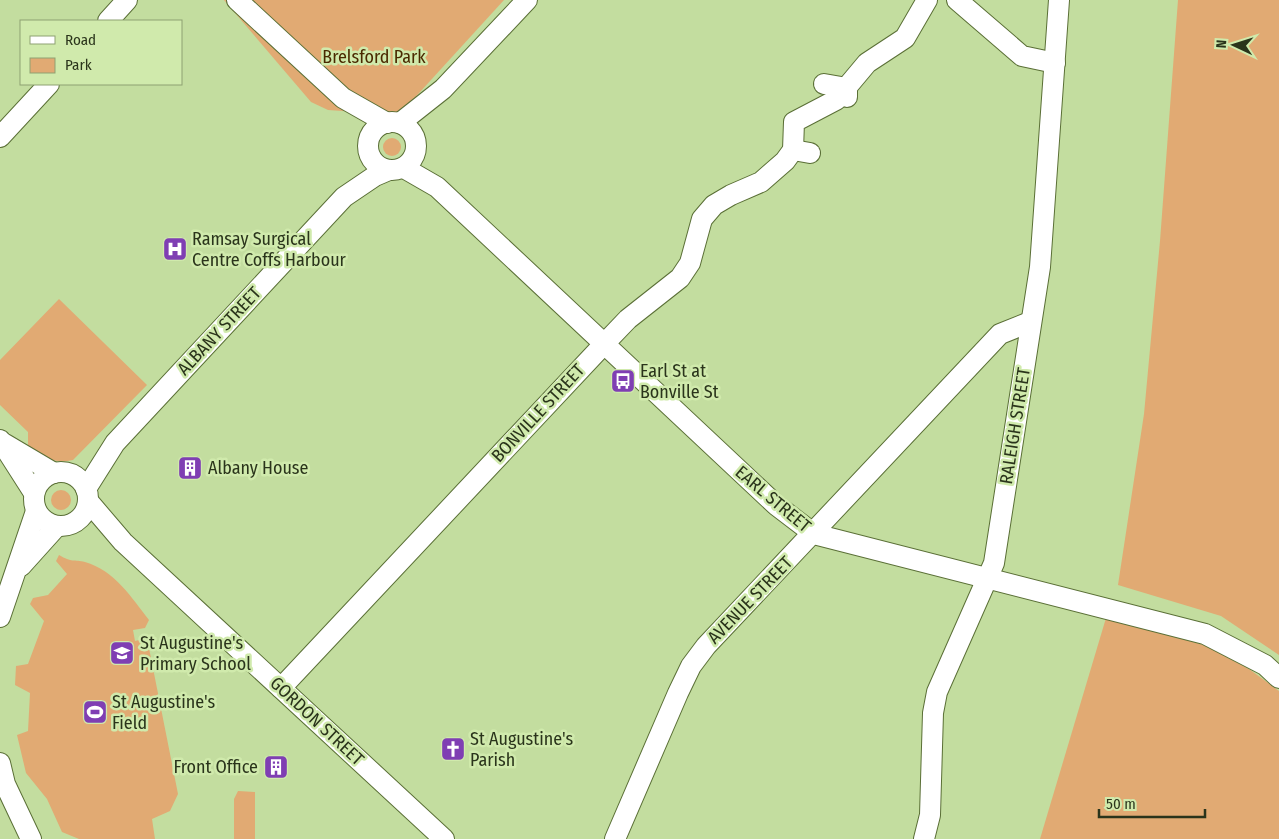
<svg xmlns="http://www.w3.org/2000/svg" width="1279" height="839" font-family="'Fira Sans Condensed',sans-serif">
	<rect width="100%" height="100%" fill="#c3dd9f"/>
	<g fill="#e1aa73">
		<path d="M 224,0 L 504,0 L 399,115 L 328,110 L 311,102 Z"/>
		<path d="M 1178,0 L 1279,0 L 1279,655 L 1221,616 L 1118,585 L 1144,414 L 1160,241 Z"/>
		<circle cx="392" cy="147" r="9"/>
		<path d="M 59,299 L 147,385 L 73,460 C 55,464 43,458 28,447 L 28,432 L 0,405 L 0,360 Z"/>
		<circle cx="61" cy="500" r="10"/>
		<path d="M 59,555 C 72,563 74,559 85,562 C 114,570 132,598 149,620 L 145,628 L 133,630 L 135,641 L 147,638 L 178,794 L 170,811 L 152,819 L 155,839 L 79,839 L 62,832 L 47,799 L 26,773 L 17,735 L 28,731 L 30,693 L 15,685 L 16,666 L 28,664 L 44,621 L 30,604 L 33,598 L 48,595 L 67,574 L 56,561 Z"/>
		<path d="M 1106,618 L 1204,645 L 1249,669 L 1279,691 L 1279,839 L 1040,839 Z"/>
		<path d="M 238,791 L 255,792 L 255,839 L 234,839 L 234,799 Z"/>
	</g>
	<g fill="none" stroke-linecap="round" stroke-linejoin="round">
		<defs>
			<g id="minor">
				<path d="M 237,0 L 343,98 L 387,123"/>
				<path d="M 957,0 L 1022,56 L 1055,63"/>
				<path d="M 108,21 L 127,0"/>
				<path d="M 824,84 L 847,88 L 847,97"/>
				<circle cx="392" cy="146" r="24"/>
				<path d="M 400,123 L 443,89 L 527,0"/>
				<path d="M 0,137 L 49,84"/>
				<path d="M 793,150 L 810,153"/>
				<path d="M 404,168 L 437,187 L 776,505 L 814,534 L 1205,634 L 1265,665 L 1279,678"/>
				<path d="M 0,440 L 34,493"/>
				<path d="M 5,444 L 54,473"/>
				<circle cx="61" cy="499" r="27"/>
				<path d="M 86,489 L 115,443 L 344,197 L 375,176 L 389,170"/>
				<path d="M 88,501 L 123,542 L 444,839"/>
				<path d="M 21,566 L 57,526"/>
				<path d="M 0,617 L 36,511"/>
				<path d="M 281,688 L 605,343 L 628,319 L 680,278 L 690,263 L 702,219 L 714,205 L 731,195 L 761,182 L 785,161 L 793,150 L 794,122 L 836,100 L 867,63 L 905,38 L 927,0"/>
				<path d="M 0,763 L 5,784 L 31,839"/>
				<path d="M 615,839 L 678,693 L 691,666 L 706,646 L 1000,334 L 1030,322"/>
				<path d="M 924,839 L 930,815 L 933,713 L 937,692 L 994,563 L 1040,267 L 1059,0"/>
			</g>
		</defs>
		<use href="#minor" stroke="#5a6f36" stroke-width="22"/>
		<use href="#minor" stroke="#fff" stroke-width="20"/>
	</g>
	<defs>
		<symbol id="hospital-square" viewBox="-11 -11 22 22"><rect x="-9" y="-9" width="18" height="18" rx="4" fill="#7f3eb3" stroke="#d0eaac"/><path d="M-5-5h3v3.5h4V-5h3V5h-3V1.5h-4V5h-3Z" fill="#fff"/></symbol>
		<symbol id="bus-square" viewBox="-11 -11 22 22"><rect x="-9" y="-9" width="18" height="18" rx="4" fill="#7f3eb3" stroke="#d0eaac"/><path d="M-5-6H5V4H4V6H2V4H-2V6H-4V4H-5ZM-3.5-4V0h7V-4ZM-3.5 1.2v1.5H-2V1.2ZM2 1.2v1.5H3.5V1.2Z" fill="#fff"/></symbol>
		<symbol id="building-square" viewBox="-11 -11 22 22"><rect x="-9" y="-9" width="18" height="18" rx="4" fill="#7f3eb3" stroke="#d0eaac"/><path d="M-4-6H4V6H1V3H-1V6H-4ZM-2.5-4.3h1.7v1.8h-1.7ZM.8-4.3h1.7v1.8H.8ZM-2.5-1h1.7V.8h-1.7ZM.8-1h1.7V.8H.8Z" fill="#fff"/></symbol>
		<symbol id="school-square" viewBox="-11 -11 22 22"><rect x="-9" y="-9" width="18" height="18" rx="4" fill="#7f3eb3" stroke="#d0eaac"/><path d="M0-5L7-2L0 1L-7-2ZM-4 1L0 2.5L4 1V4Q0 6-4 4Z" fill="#fff"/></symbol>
		<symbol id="stadium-square" viewBox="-11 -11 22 22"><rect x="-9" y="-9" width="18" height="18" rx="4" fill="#7f3eb3" stroke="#d0eaac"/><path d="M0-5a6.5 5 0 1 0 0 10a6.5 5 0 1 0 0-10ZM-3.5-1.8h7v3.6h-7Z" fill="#fff"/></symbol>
		<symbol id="church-square" viewBox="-11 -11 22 22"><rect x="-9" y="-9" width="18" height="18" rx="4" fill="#7f3eb3" stroke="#d0eaac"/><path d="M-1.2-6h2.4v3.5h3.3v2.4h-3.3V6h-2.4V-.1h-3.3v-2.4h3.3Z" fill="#fff"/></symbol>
	</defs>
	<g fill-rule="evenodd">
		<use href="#hospital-square" x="161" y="235" width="28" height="28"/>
		<use href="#bus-square" x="609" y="367" width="28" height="28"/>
		<use href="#building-square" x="176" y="454" width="28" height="28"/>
		<use href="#school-square" x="108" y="639" width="28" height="28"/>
		<use href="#stadium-square" x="81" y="698" width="28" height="28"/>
		<use href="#church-square" x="439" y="735" width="28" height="28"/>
		<use href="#building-square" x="262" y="753" width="28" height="28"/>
	</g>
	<g text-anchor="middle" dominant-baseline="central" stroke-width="5" stroke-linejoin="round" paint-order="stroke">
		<g font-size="18" fill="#4a2900" stroke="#d0eaac">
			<text x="374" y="57">Brelsford Park</text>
		</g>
		<g font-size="18" fill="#2a341b" stroke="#d0eaac" text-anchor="start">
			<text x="192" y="239">Ramsay Surgical<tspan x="192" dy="21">Centre Coffs Harbour</tspan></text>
			<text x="640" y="371">Earl St at<tspan x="640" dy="21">Bonville St</tspan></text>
			<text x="208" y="468">Albany House</text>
			<text x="140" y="643">St Augustine's<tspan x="140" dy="21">Primary School</tspan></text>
			<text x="112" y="702">St Augustine's<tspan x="112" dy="21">Field</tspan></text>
			<text x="470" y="739">St Augustine's<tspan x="470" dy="21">Parish</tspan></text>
			<text x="258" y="767" text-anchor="end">Front Office</text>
		</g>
		<g font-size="18" fill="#2a341b" stroke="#d0eaac">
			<text transform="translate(219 331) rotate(-47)">ALBANY STREET</text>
			<text transform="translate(538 413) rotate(-47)">BONVILLE STREET</text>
			<text transform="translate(1015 426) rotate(-81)">RALEIGH STREET</text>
			<text transform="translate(773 499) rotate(40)">EARL STREET</text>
			<text transform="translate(750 600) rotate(-46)">AVENUE STREET</text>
			<text transform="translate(317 721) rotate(43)">GORDON STREET</text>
		</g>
	</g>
	<rect x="20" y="20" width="162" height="65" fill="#d0eaac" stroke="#8ea172"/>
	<rect x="30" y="36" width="25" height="8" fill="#ffffff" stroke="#8ea172"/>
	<text x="65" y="45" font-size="15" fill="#2a341b">Road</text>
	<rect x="30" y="58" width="25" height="15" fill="#e1aa73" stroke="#8ea172"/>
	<text x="65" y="70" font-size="15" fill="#2a341b">Park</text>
	<g transform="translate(1234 45) rotate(274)" stroke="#d0eaac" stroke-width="4" paint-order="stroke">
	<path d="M0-4L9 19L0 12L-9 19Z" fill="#2a341b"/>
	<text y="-8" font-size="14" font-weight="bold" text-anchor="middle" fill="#2a341b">N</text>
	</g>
	<path d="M1099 809v8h106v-8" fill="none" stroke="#2a341b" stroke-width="2.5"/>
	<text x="1106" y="809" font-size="15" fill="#2a341b" stroke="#d0eaac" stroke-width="4" paint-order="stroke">50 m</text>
</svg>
